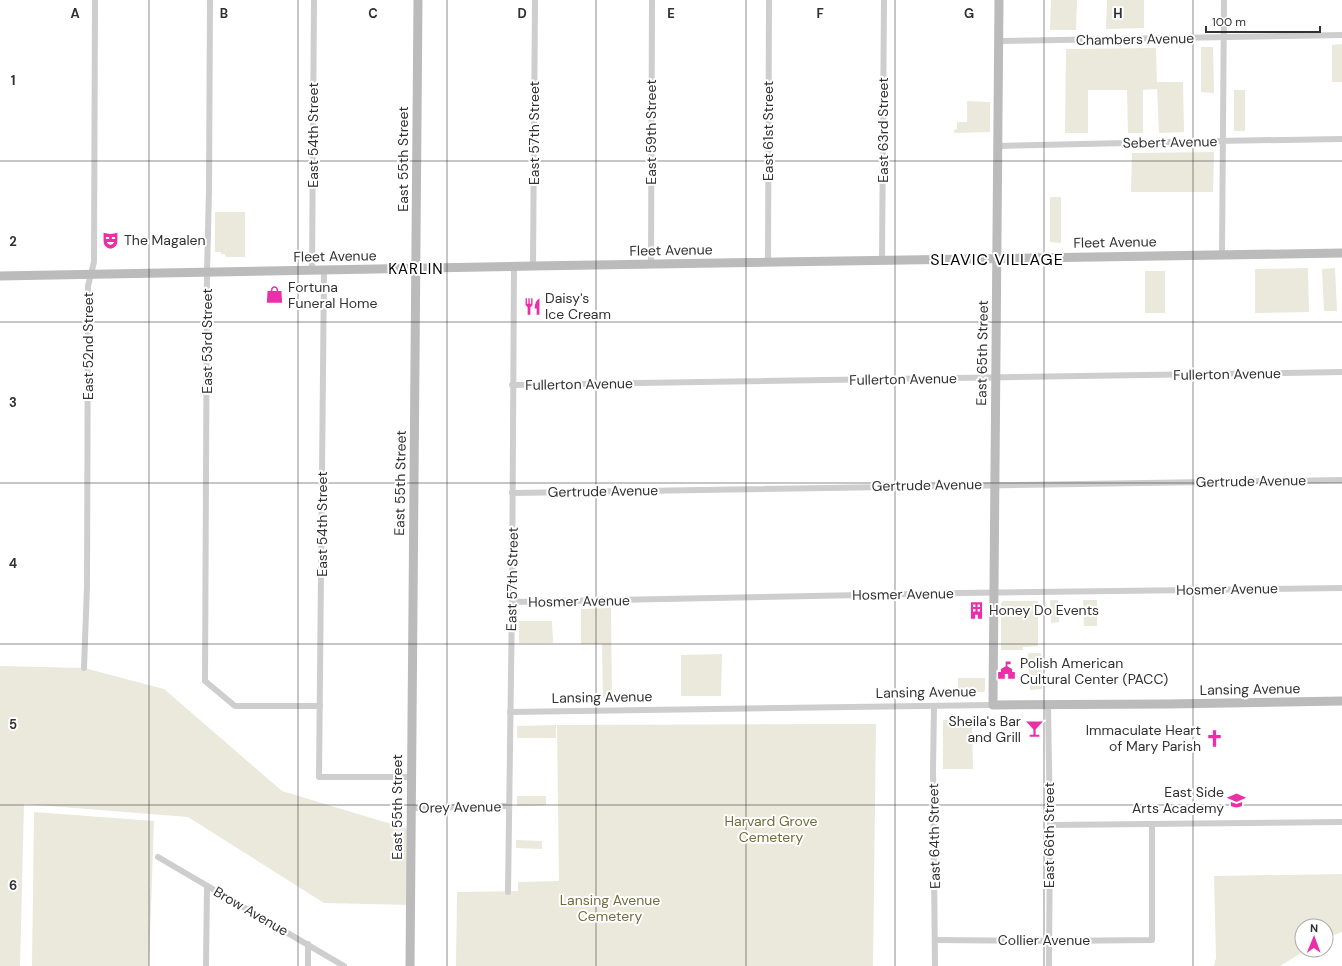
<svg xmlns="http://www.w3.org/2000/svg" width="1342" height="966" font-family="'DM Sans',sans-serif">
	<rect width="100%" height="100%" fill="#fff"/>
	<g fill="#ebe9dc">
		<path d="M 1051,0 L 1077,0 L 1076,30 L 1050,30 Z"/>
		<path d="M 1107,0 L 1144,0 L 1144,28 L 1106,29 Z"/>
		<path d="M 1342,44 L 1342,82 L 1332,82 L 1332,45 Z"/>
		<path d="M 1201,47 L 1213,47 L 1214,93 L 1201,92 Z"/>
		<path d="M 1156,48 L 1157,82 L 1183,82 L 1184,132 L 1159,133 L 1157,89 L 1143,90 L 1143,133 L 1128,133 L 1127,90 L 1088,90 L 1088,133 L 1065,133 L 1066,49 Z"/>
		<rect x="1234" y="90" width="11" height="41"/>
		<path d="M 967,101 L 990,102 L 990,132 L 954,133 L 954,130 L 957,129 L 957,122 L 967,122 Z"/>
		<path d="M 1214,152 L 1213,192 L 1131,192 L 1132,153 Z"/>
		<path d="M 1050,197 L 1061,197 L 1061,243 L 1050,242 Z"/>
		<path d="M 215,212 L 245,212 L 245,257 L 226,257 L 225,254 L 221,254 L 221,252 L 215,252 Z"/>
		<path d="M 1308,268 L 1309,312 L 1255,313 L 1255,269 Z"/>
		<path d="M 1335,268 L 1337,311 L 1324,311 L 1322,269 Z"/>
		<rect x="1145" y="271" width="20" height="42"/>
		<path d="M 1050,600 L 1058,600 L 1059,622 L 1051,623 Z"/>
		<path d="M 1083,600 L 1097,600 L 1097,626 L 1084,626 Z"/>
		<path d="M 1003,601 L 1038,601 L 1038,646 L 1023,647 L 1023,650 L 1001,650 L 1001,603 Z"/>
		<path d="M 611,608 L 612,697 L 603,697 L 602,644 L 581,644 L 581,609 Z"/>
		<path d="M 519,621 L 552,621 L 553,643 L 519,643 Z"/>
		<path d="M 1028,653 L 1041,653 L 1042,689 L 1030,690 Z"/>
		<path d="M 722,654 L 721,696 L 681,696 L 681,655 Z"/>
		<path d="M 0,666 L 84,668 L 164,689 L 282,791 L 411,830 L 411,905 L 324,903 L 188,817 L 24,804 L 20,966 L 0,966 Z"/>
		<path d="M 958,678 L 985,678 L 985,690 L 984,692 L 958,692 Z"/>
		<path d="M 943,720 L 972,720 L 973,769 L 943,769 Z"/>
		<path d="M 876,724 L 873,966 L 456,966 L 457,892 L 518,891 L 518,882 L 559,881 L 557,725 Z"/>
		<path d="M 556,725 L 556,738 L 517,738 L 517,726 Z"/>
		<path d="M 517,796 L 546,796 L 546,805 L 517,806 Z"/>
		<path d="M 34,812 L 154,821 L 149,966 L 32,966 Z"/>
		<path d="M 516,840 L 542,841 L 542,849 L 516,848 Z"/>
		<path d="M 1342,874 L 1342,932 L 1326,938 L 1326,926 L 1302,926 L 1302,950 L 1306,950 L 1280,966 L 1214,966 L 1216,958 L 1214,876 Z"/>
	</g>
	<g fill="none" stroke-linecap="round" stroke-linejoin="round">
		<g stroke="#cecece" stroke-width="6">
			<path d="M 210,0 L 209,190 L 207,272 L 205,681 L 235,706 L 320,706"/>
			<path d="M 999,41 L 1342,35"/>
			<path d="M 998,146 L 1216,141 L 1342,139"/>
			<path d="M 1222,254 L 1224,0"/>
			<path d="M 882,260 L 884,0"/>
			<path d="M 768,262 L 769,0"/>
			<path d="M 651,265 L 652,0"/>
			<path d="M 533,266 L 535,0"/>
			<path d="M 324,270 L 319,777 L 411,777"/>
			<path d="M 312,271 L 314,0"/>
			<path d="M 512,385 L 1342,372"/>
			<path d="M 512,493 L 1342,480"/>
			<path d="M 512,602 L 961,593 L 1342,588"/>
			<path d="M 84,668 L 87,586 L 88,286 L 94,262 L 95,0"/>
			<path d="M 1048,704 L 1050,825 L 1049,966"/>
			<path d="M 934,706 L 933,770 L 935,966"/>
			<path d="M 510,712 L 993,705"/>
			<path d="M 411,808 L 508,806"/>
			<path d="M 1050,825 L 1342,822"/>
			<path d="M 158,857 L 344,966"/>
			<path d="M 508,892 L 512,602 L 514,266"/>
			<path d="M 935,940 L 1049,941 L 1152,940 L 1152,824"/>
			<path d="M 206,966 L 207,886"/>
			<path d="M 308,966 L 308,944"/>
		</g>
		<g stroke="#bbb" stroke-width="9">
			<path d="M 999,0 L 993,705 L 1168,704 L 1342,701"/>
			<path d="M 0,276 L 533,266 L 1342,253"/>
			<path d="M 410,966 L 418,0"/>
		</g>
	</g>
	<path fill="none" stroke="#313131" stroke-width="1" stroke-opacity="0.55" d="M 149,0 L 149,966M 298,0 L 298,966M 447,0 L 447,966M 596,0 L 596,966M 746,0 L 746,966M 895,0 L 895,966M 1044,0 L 1044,966M 1193,0 L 1193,966M 0,161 L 1342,161M 0,322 L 1342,322M 0,483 L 1342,483M 0,644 L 1342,644M 0,805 L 1342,805"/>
	<defs>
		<symbol id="theatre-bare" viewBox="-9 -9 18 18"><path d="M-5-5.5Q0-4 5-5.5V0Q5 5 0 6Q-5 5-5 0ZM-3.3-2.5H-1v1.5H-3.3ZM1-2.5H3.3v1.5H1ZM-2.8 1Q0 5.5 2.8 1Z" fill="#ec2fa8" stroke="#fff" stroke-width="2.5" paint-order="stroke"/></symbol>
		<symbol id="shop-bare" viewBox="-9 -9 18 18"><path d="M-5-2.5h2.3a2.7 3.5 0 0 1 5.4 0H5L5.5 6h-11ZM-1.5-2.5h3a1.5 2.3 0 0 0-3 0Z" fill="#ec2fa8" stroke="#fff" stroke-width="2.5" paint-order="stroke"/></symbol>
		<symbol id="restaurant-bare" viewBox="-9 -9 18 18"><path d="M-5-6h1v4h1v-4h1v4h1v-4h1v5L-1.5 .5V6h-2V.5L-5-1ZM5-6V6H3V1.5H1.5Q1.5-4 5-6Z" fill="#ec2fa8" stroke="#fff" stroke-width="2.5" paint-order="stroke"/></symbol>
		<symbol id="building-bare" viewBox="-9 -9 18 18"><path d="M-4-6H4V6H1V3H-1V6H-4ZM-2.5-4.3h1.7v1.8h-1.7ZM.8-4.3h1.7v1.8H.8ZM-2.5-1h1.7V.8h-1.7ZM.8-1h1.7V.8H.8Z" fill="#ec2fa8" stroke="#fff" stroke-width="2.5" paint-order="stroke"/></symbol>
		<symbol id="civic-bare" viewBox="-9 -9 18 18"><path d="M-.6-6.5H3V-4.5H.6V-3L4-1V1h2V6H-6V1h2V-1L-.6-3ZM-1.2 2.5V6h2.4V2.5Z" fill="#ec2fa8" stroke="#fff" stroke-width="2.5" paint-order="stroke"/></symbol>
		<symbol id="bar-bare" viewBox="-9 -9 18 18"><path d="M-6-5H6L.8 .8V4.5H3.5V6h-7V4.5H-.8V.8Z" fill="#ec2fa8" stroke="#fff" stroke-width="2.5" paint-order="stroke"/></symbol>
		<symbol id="church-bare" viewBox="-9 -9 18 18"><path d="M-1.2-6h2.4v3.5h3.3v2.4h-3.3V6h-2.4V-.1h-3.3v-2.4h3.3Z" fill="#ec2fa8" stroke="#fff" stroke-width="2.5" paint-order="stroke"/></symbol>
		<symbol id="school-bare" viewBox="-9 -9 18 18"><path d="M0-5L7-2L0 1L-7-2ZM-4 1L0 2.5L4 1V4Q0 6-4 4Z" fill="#ec2fa8" stroke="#fff" stroke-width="2.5" paint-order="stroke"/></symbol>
	</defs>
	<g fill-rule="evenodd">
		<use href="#theatre-bare" x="98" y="228" width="25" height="25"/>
		<use href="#shop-bare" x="262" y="282" width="25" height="25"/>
		<use href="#restaurant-bare" x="520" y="294" width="25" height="25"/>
		<use href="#building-bare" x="964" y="598" width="25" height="25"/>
		<use href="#civic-bare" x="994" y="658" width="25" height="25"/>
		<use href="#bar-bare" x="1022" y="716" width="25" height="25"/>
		<use href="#church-bare" x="1202" y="726" width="25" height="25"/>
		<use href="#school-bare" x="1224" y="788" width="25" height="25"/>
	</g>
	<g text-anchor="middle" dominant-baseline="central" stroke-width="4" stroke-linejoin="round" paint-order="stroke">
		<g font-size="14" fill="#313131" stroke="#fff">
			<text transform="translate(1135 39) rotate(-1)">Chambers Avenue</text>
			<text transform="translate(883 130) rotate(-90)">East 63rd Street</text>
			<text transform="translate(768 131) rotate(-90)">East 61st Street</text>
			<text transform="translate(651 132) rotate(-90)">East 59th Street</text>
			<text transform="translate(534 133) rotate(-90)">East 57th Street</text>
			<text transform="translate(313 135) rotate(-90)">East 54th Street</text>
			<text transform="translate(1170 142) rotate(-1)">Sebert Avenue</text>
			<text transform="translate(403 159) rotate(-90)">East 55th Street</text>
			<text transform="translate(1115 242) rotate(-1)">Fleet Avenue</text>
			<text transform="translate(671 250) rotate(-1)">Fleet Avenue</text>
			<text transform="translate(335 256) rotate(-1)">Fleet Avenue</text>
			<text transform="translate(207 341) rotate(-90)">East 53rd Street</text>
			<text transform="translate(88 346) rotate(-90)">East 52nd Street</text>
			<text transform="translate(982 353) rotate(-89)">East 65th Street</text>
			<text transform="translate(1227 374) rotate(-1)">Fullerton Avenue</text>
			<text transform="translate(903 379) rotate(-1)">Fullerton Avenue</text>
			<text transform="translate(579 384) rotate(-1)">Fullerton Avenue</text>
			<text transform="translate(1251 481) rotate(-1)">Gertrude Avenue</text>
			<text transform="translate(400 483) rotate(-89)">East 55th Street</text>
			<text transform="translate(927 485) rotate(-1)">Gertrude Avenue</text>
			<text transform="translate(603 491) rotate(-1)">Gertrude Avenue</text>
			<text transform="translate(322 524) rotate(-90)">East 54th Street</text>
			<text transform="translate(512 579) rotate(-89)">East 57th Street</text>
			<text transform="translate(1227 589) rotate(-1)">Hosmer Avenue</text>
			<text transform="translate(903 594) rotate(-1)">Hosmer Avenue</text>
			<text transform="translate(579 601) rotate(-1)">Hosmer Avenue</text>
			<text transform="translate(1250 689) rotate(-1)">Lansing Avenue</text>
			<text transform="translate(926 692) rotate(-1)">Lansing Avenue</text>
			<text transform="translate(602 697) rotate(-1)">Lansing Avenue</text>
			<text transform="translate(397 807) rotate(-90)">East 55th Street</text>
			<text transform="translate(460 807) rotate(-1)">Orey Avenue</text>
			<text transform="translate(1049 835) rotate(-90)">East 66th Street</text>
			<text transform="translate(934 836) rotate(-91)">East 64th Street</text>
			<text transform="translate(251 911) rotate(30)">Brow Avenue</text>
			<text x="1044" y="940">Collier Avenue</text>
		</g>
		<g font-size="14" fill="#313131" stroke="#fff" text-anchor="start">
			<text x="124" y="240">The Magalen</text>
			<text x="288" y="287">Fortuna<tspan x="288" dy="16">Funeral Home</tspan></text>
			<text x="545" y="298">Daisy's<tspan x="545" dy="16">Ice Cream</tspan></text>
			<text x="989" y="610">Honey Do Events</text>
			<text x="1020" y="663">Polish American<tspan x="1020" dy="16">Cultural Center (PACC)</tspan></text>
			<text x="1021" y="721" text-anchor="end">Sheila's Bar<tspan x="1021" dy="16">and Grill</tspan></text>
			<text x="1201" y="730" text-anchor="end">Immaculate Heart<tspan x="1201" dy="16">of Mary Parish</tspan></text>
			<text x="1224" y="792" text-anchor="end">East Side<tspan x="1224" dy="16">Arts Academy</tspan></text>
		</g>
		<g font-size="14" fill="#6f6d3c" stroke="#fff">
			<text x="771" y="821">Harvard Grove<tspan x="771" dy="16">Cemetery</tspan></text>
			<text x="610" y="900">Lansing Avenue<tspan x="610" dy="16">Cemetery</tspan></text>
		</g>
		<g font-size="15" letter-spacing="1" fill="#000" stroke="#fff">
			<text x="416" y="269">KARLIN</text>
		</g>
		<g font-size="16" letter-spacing="1" fill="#000" stroke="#fff">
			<text x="997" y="259">SLAVIC VILLAGE</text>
		</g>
	</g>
	<g font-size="13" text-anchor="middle" font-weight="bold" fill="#313131" stroke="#fff" stroke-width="4" stroke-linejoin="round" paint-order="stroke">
		<text x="75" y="18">A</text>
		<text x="224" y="18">B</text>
		<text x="373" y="18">C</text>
		<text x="522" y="18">D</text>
		<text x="671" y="18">E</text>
		<text x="820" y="18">F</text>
		<text x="969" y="18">G</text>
		<text x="1118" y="18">H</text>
		<text x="13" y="85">1</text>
		<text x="13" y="246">2</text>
		<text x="13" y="407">3</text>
		<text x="13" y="568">4</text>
		<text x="13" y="729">5</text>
		<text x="13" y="890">6</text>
	</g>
	<g transform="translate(1314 938) rotate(1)"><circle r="19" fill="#ffffff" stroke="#adadad"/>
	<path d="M0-3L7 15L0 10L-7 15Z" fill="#ec2fa8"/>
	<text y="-6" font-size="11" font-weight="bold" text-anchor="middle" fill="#313131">N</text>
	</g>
	<path d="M1206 26v6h114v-6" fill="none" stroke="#313131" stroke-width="2"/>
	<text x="1212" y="26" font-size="12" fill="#313131" stroke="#ffffff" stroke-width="3" paint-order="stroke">100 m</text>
</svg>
